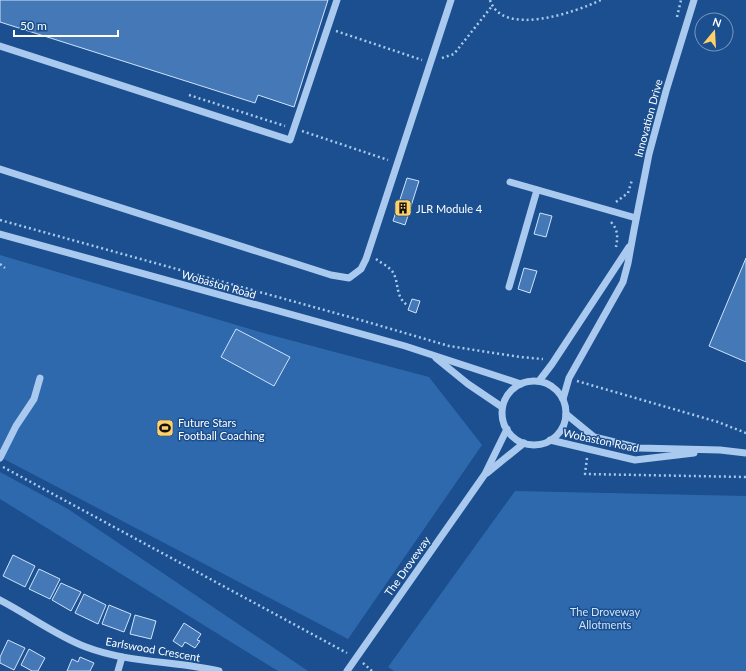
<svg xmlns="http://www.w3.org/2000/svg" width="746" height="671" font-family="Lato,sans-serif">
	<rect width="100%" height="100%" fill="#1b4f8f"/>
	<g fill="#2e69ad">
		<path d="M 0,255 L 267,334 L 429,377 L 482,445 L 348,639 L 0,457 Z"/>
		<path d="M 0,472 L 68,509 L 308,671 L 278,671 L 0,499 Z"/>
		<path d="M 515,491 L 746,496 L 746,671 L 394,671 L 388,667 Z"/>
	</g>
	<g fill="#4478b7" stroke="#cfe3fa">
		<path d="M 0,0 L 328,0 L 294,107 L 258,95 L 255,103 L 0,22 Z"/>
		<path d="M 407,178 L 419,181 L 405,225 L 393,221 Z"/>
		<path d="M 540,213 L 552,216 L 546,237 L 534,234 Z"/>
		<path d="M 746,258 L 746,362 L 709,346 Z"/>
		<path d="M 524,268 L 537,271 L 530,293 L 518,289 Z"/>
		<path d="M 412,299 L 420,301 L 416,313 L 408,310 Z"/>
		<path d="M 236,329 L 290,357 L 274,386 L 221,357 Z"/>
		<path d="M 13,555 L 35,566 L 25,587 L 3,576 Z"/>
		<path d="M 39,569 L 60,579 L 50,599 L 29,589 Z"/>
		<path d="M 61,583 L 81,592 L 71,611 L 52,600 Z"/>
		<path d="M 84,594 L 106,605 L 98,624 L 75,613 Z"/>
		<path d="M 109,605 L 131,614 L 124,632 L 102,624 Z"/>
		<path d="M 135,615 L 156,621 L 151,639 L 130,634 Z"/>
		<path d="M 184,623 L 201,634 L 197,640 L 200,641 L 195,648 L 185,642 L 182,647 L 173,641 Z"/>
		<path d="M 8,640 L 25,648 L 14,670 L 0,663 L 0,657 Z"/>
		<path d="M 29,649 L 45,658 L 38,671 L 32,671 L 21,665 Z"/>
		<path d="M 80,657 L 94,663 L 90,671 L 67,671 L 72,659 L 78,662 Z"/>
	</g>
	<g fill="none" stroke-linecap="round" stroke-linejoin="round">
		<g stroke="#a9c9ee" stroke-width="2.5" stroke-dasharray="2 3" stroke-linecap="butt">
			<path d="M 490,0 C 502,38 576,12 601,0"/>
			<path d="M 677,17 L 681,0"/>
			<path d="M 336,31 L 422,60"/>
			<path d="M 442,58 L 454,54 L 492,6"/>
			<path d="M 189,95 L 285,126"/>
			<path d="M 302,131 L 388,160"/>
			<path d="M 616,202 L 628,193 L 632,180"/>
			<path d="M 0,220 L 364,321 L 449,346 L 520,357 L 543,359"/>
			<path d="M 611,222 C 618,230 618,236 616,247"/>
			<path d="M 376,259 C 381,263 388,266 392,271 C 400,282 394,295 407,305"/>
			<path d="M 0,264 L 5,268"/>
			<path d="M 577,381 L 718,422 L 746,433"/>
			<path d="M 587,458 L 585,474 L 746,477"/>
			<path d="M 3,467 L 347,653"/>
			<path d="M 363,663 L 372,671"/>
		</g>
		<g stroke="#a9c9ee" stroke-width="7">
			<path d="M 0,46 L 290,140 L 337,0"/>
			<path d="M 0,169 L 331,275 L 349,278 L 361,269 L 366,259 L 451,0"/>
			<path d="M 510,182 L 636,218"/>
			<path d="M 0,234 L 405,346 L 521,384"/>
			<path d="M 509,287 L 537,190"/>
			<path d="M 436,358 L 468,384 L 502,407"/>
			<path d="M 539,381 L 552,364 L 629,247"/>
			<circle cx="534" cy="413" r="32"/>
			<path d="M 563,399 L 569,378 L 623,282 L 628,263 L 634,230 L 649,154 L 666,91 L 694,0"/>
			<path d="M 566,414 L 594,437 L 639,448 L 720,450 L 746,453"/>
			<path d="M 550,440 L 635,460 L 694,453"/>
			<path d="M 0,458 L 16,426 L 34,399 L 40,378"/>
			<path d="M 487,473 L 524,443"/>
			<path d="M 0,600 C 29,615 55,635 86,647 C 128,663 175,661 219,671"/>
			<path d="M 118,671 L 122,657"/>
			<path d="M 347,671 L 485,474 L 507,429"/>
		</g>
	</g>
	<defs>
		<symbol id="building-square" viewBox="-11 -11 22 22"><rect x="-9" y="-9" width="18" height="18" rx="4" fill="#ffd166" stroke="#1b4f8f"/><path d="M-4-6H4V6H1V3H-1V6H-4ZM-2.5-4.3h1.7v1.8h-1.7ZM.8-4.3h1.7v1.8H.8ZM-2.5-1h1.7V.8h-1.7ZM.8-1h1.7V.8H.8Z" fill="#111"/></symbol>
		<symbol id="stadium-square" viewBox="-11 -11 22 22"><rect x="-9" y="-9" width="18" height="18" rx="4" fill="#ffd166" stroke="#1b4f8f"/><path d="M0-5a6.5 5 0 1 0 0 10a6.5 5 0 1 0 0-10ZM-3.5-1.8h7v3.6h-7Z" fill="#111"/></symbol>
	</defs>
	<g fill-rule="evenodd">
		<use href="#building-square" x="393" y="198" width="20" height="20"/>
		<use href="#stadium-square" x="155" y="418" width="20" height="20"/>
	</g>
	<g text-anchor="middle" dominant-baseline="central" stroke-width="3" stroke-linejoin="round" paint-order="stroke">
		<g font-size="11" fill="#fff" stroke="#1b4f8f">
			<text transform="translate(648 118) rotate(-75)">Innovation Drive</text>
			<text transform="translate(219 284) rotate(16)">Wobaston Road</text>
			<text transform="translate(601 440) rotate(12)">Wobaston Road</text>
			<text transform="translate(407 566) rotate(-55)">The Droveway</text>
			<text transform="translate(153 649) rotate(10)">Earlswood Crescent</text>
		</g>
		<g font-size="11" fill="#fff" stroke="#1b4f8f" text-anchor="start">
			<text x="416" y="208">JLR Module 4</text>
			<text x="178" y="422">Future Stars<tspan x="178" dy="13">Football Coaching</tspan></text>
		</g>
		<g font-size="11" fill="#cfe3fa" stroke="#1b4f8f">
			<text x="605" y="611">The Droveway<tspan x="605" dy="13">Allotments</tspan></text>
		</g>
	</g>
	<g transform="translate(714 32) rotate(18)"><circle r="19" fill="#1b4f8f" stroke="#7695bc"/>
	<path d="M0-3L7 15L0 10L-7 15Z" fill="#ffd166"/>
	<text y="-6" font-size="11" font-weight="bold" text-anchor="middle" fill="#ffffff">N</text>
	</g>
	<path d="M14 30v6h104v-6" fill="none" stroke="#ffffff" stroke-width="2"/>
	<text x="20" y="30" font-size="12" fill="#ffffff" stroke="#1b4f8f" stroke-width="3" paint-order="stroke">50 m</text>
</svg>
